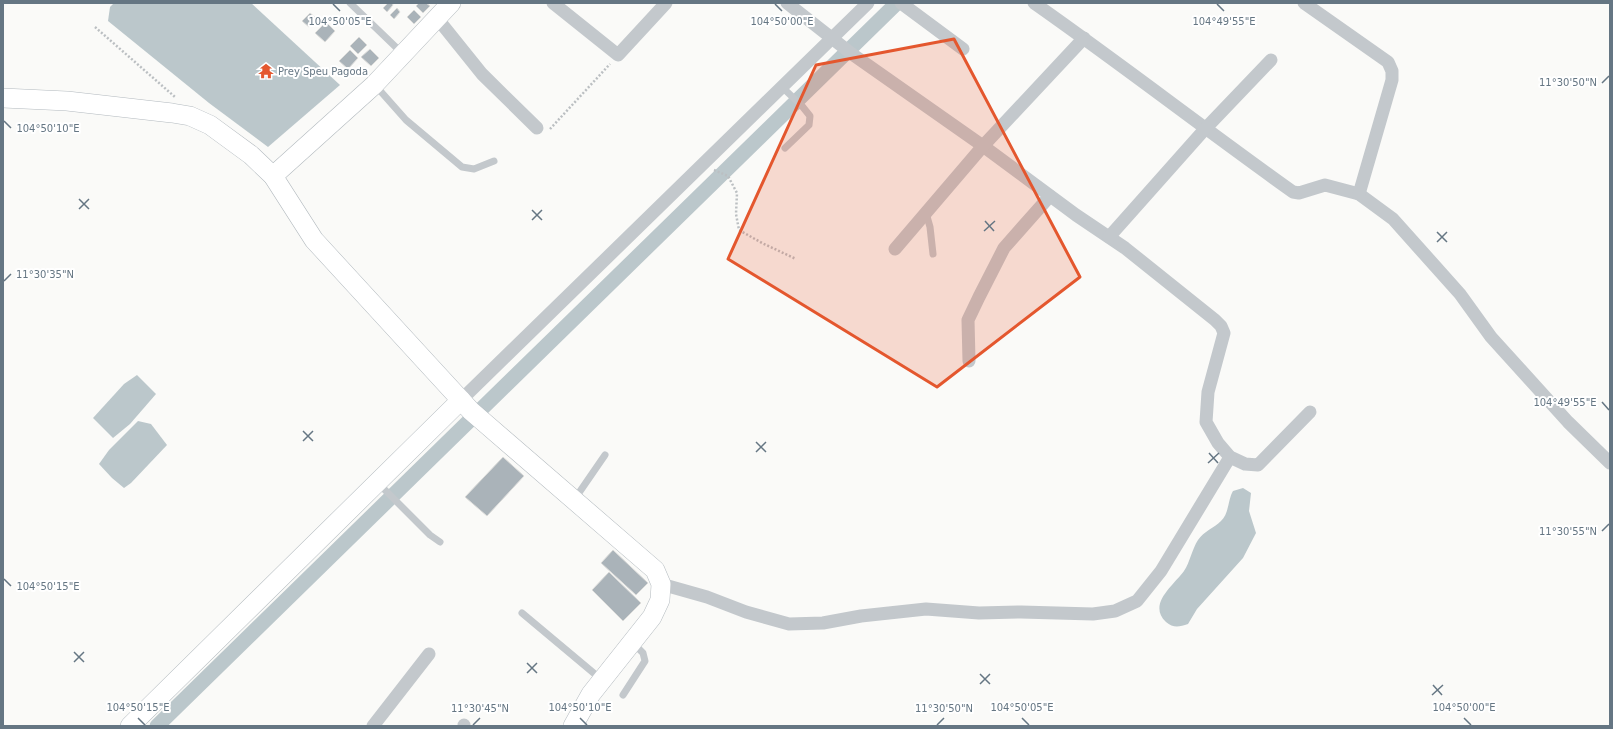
<svg xmlns="http://www.w3.org/2000/svg" width="1613" height="729" font-family="'DejaVu Sans',sans-serif">
	<rect width="100%" height="100%" fill="#fafaf8"/>
	<g fill="#bbc7cb">
		<path d="M 114,3 L 251,3 L 340,85 L 268,147 L 209,103 L 108,21 L 110,7 Z"/>
		<path d="M 137,375 L 156,394 L 130,424 L 113,438 L 93,418 L 124,384 Z"/>
		<path d="M 138,421 L 151,424 L 167,445 L 131,483 L 124,488 L 112,478 L 99,464 L 109,450 Z"/>
		<path d="M 1243,488 L 1251,493 L 1249,511 L 1256,533 L 1243,558 L 1197,609 L 1188,624 C 1179,627 1173,628 1166,622 C 1147,604 1174,585 1184,571 C 1190,562 1192,549 1198,540 C 1204,531 1214,528 1221,521 C 1229,514 1228,499 1233,491 Z"/>
	</g>
	<g fill="none" stroke-linecap="round" stroke-linejoin="round">
		<path stroke="#bbc7cb" stroke-width="15" d="M 157,726 L 897,3"/>
	</g>
	<g fill="#aab3b9" stroke="#dcdcda">
		<path d="M 388,3 L 392,3 L 393,5 L 387,12 L 383,8 Z"/>
		<path d="M 419,3 L 426,3 L 430,6 L 423,13 L 416,6 Z"/>
		<path d="M 397,8 L 400,12 L 394,19 L 390,15 Z"/>
		<path d="M 414,10 L 421,17 L 414,24 L 407,17 Z"/>
		<path d="M 310,13 L 317,19 L 309,27 L 302,21 Z"/>
		<path d="M 326,22 L 335,31 L 325,42 L 315,33 Z"/>
		<path d="M 359,37 L 367,45 L 358,54 L 350,46 Z"/>
		<path d="M 370,49 L 379,58 L 371,66 L 361,57 Z"/>
		<path d="M 350,50 L 358,58 L 348,69 L 339,61 Z"/>
		<path d="M 503,457 L 524,476 L 487,516 L 465,497 Z"/>
		<path d="M 613,550 L 648,583 L 636,595 L 601,563 Z"/>
		<path d="M 609,572 L 641,603 L 623,621 L 592,590 Z"/>
	</g>
	<g fill="none" stroke-linecap="round" stroke-linejoin="round">
		<defs>
			<g id="secondary">
				<path d="M 3,98 L 67,101 L 172,113 L 190,116 L 210,125 L 251,155 L 273,176 L 314,240 L 471,411 L 655,570 L 661,584 L 660,600 L 652,617 L 591,694 L 573,726"/>
				<path d="M 273,176 L 374,85 L 451,3"/>
				<path d="M 130,726 L 461,400"/>
			</g>
		</defs>
		<use href="#secondary" stroke="#b3babf" stroke-width="20"/>
		<g stroke="#bbbfc2" stroke-width="2.5" stroke-dasharray="2 2" stroke-linecap="butt">
			<path d="M 95,27 L 175,97"/>
			<path d="M 550,129 L 610,64"/>
			<path d="M 714,170 L 728,176 L 737,193 L 736,214 L 739,230 L 762,243 L 796,259"/>
		</g>
		<g stroke="#c3c8cc" stroke-width="7">
			<path d="M 350,3 L 403,54"/>
			<path d="M 375,85 L 406,120 L 462,167 L 474,169 L 494,161"/>
			<path d="M 782,87 L 802,106 L 810,116 L 809,125 L 785,148"/>
			<path d="M 926,213 L 930,227 L 933,254"/>
			<path d="M 378,483 L 430,535 L 440,542"/>
			<path d="M 574,500 L 605,455"/>
			<path d="M 522,613 L 602,680"/>
			<path d="M 623,695 L 645,661 L 643,653 L 632,642"/>
		</g>
		<g stroke="#c3c8cc" stroke-width="13">
			<path d="M 553,3 L 618,55 L 666,3"/>
			<path d="M 787,3 L 852,54 L 983,146 L 1076,215 L 1125,248 L 1215,320 L 1221,326 L 1224,333 L 1208,392 L 1206,422 L 1218,443 L 1230,457 L 1245,464 L 1258,465 L 1310,412"/>
			<path d="M 901,3 L 963,49"/>
			<path d="M 1034,3 C 1121,64 1206,130 1293,192 L 1299,193 L 1325,185 L 1359,194 L 1393,219 L 1460,294 L 1491,337 L 1568,422 L 1610,463"/>
			<path d="M 1304,3 L 1388,62 L 1392,71 L 1392,80 L 1359,194"/>
			<path d="M 437,18 L 482,74 L 537,128"/>
			<path d="M 1109,237 L 1205,129 L 1271,60"/>
			<path d="M 895,249 L 983,146 L 1084,38"/>
			<path d="M 969,361 L 968,320 L 979,297 L 1004,248 L 1050,196"/>
			<path d="M 461,400 L 868,3"/>
			<path d="M 661,584 L 707,597 L 746,612 L 789,624 L 823,623 L 861,616 L 926,609 L 979,613 L 1021,612 L 1093,614 L 1115,611 L 1137,601 L 1161,571 L 1230,457"/>
			<path d="M 373,726 L 429,654"/>
			<path d="M 464,726 L 464,725"/>
		</g>
		<use href="#secondary" stroke="#fff" stroke-width="19"/>
	</g>
	<path fill="#e4572e" fill-opacity="0.2" stroke="#e4572e" stroke-width="3" stroke-linejoin="round" d="M 954,39 L 1080,277 L 937,387 L 728,259 L 816,65 Z"/>
	<path fill="none" stroke="#657683" stroke-width="1.5" d="M 333,4 L 340,11M 775,4 L 782,11M 1217,4 L 1224,11M 1602,83 L 1609,76M 4,121 L 11,128M 79,199 L 89,209M 79,209 L 89,199M 532,210 L 542,220M 532,220 L 542,210M 985,221 L 994,231M 984,231 L 995,221M 1437,232 L 1447,242M 1437,242 L 1447,232M 4,281 L 11,274M 1602,402 L 1609,410M 303,431 L 313,441M 303,441 L 313,431M 756,442 L 766,452M 756,452 L 766,442M 1209,453 L 1218,463M 1208,463 L 1219,453M 1602,531 L 1609,524M 4,579 L 11,586M 74,652 L 84,662M 74,662 L 84,652M 527,663 L 537,673M 527,673 L 537,663M 980,674 L 990,684M 980,684 L 990,674M 1433,685 L 1442,695M 1432,695 L 1443,685M 138,718 L 145,725M 580,718 L 587,725M 1022,718 L 1029,725M 1464,718 L 1471,725M 473,725 L 480,718M 937,725 L 944,718"/>
	<defs>
		<symbol id="temple-bare" viewBox="-9 -9 18 18"><path d="M0-6L5-2H3V0L6.5 2.5H4V6H1.5V3h-3V6H-4V2.5H-6.5L-3 0V-2H-5Z" fill="#e4572e" stroke="#fff" stroke-width="2.5" paint-order="stroke"/></symbol>
	</defs>
	<g fill-rule="evenodd">
		<use href="#temple-bare" x="255" y="60" width="22" height="22"/>
	</g>
	<g text-anchor="middle" dominant-baseline="central" stroke-width="4" stroke-linejoin="round" paint-order="stroke">
		<g font-size="10" fill="#657683" stroke="#fff" text-anchor="start">
			<text x="278" y="71">Prey Speu Pagoda</text>
		</g>
	</g>
	<g font-size="10" text-anchor="middle" fill="#657683" stroke="#fff" stroke-width="4" stroke-linejoin="round" paint-order="stroke">
		<text x="340" y="25">104°50'05"E</text>
		<text x="782" y="25">104°50'00"E</text>
		<text x="1224" y="25">104°49'55"E</text>
		<text x="1568" y="86">11°30'50"N</text>
		<text x="48" y="132">104°50'10"E</text>
		<text x="45" y="278">11°30'35"N</text>
		<text x="1565" y="406">104°49'55"E</text>
		<text x="1568" y="535">11°30'55"N</text>
		<text x="48" y="590">104°50'15"E</text>
		<text x="138" y="711">104°50'15"E</text>
		<text x="580" y="711">104°50'10"E</text>
		<text x="1022" y="711">104°50'05"E</text>
		<text x="1464" y="711">104°50'00"E</text>
		<text x="480" y="712">11°30'45"N</text>
		<text x="944" y="712">11°30'50"N</text>
	</g>
	<rect width="1613" height="729" fill="none" stroke="#657683" stroke-width="8"/>
</svg>
